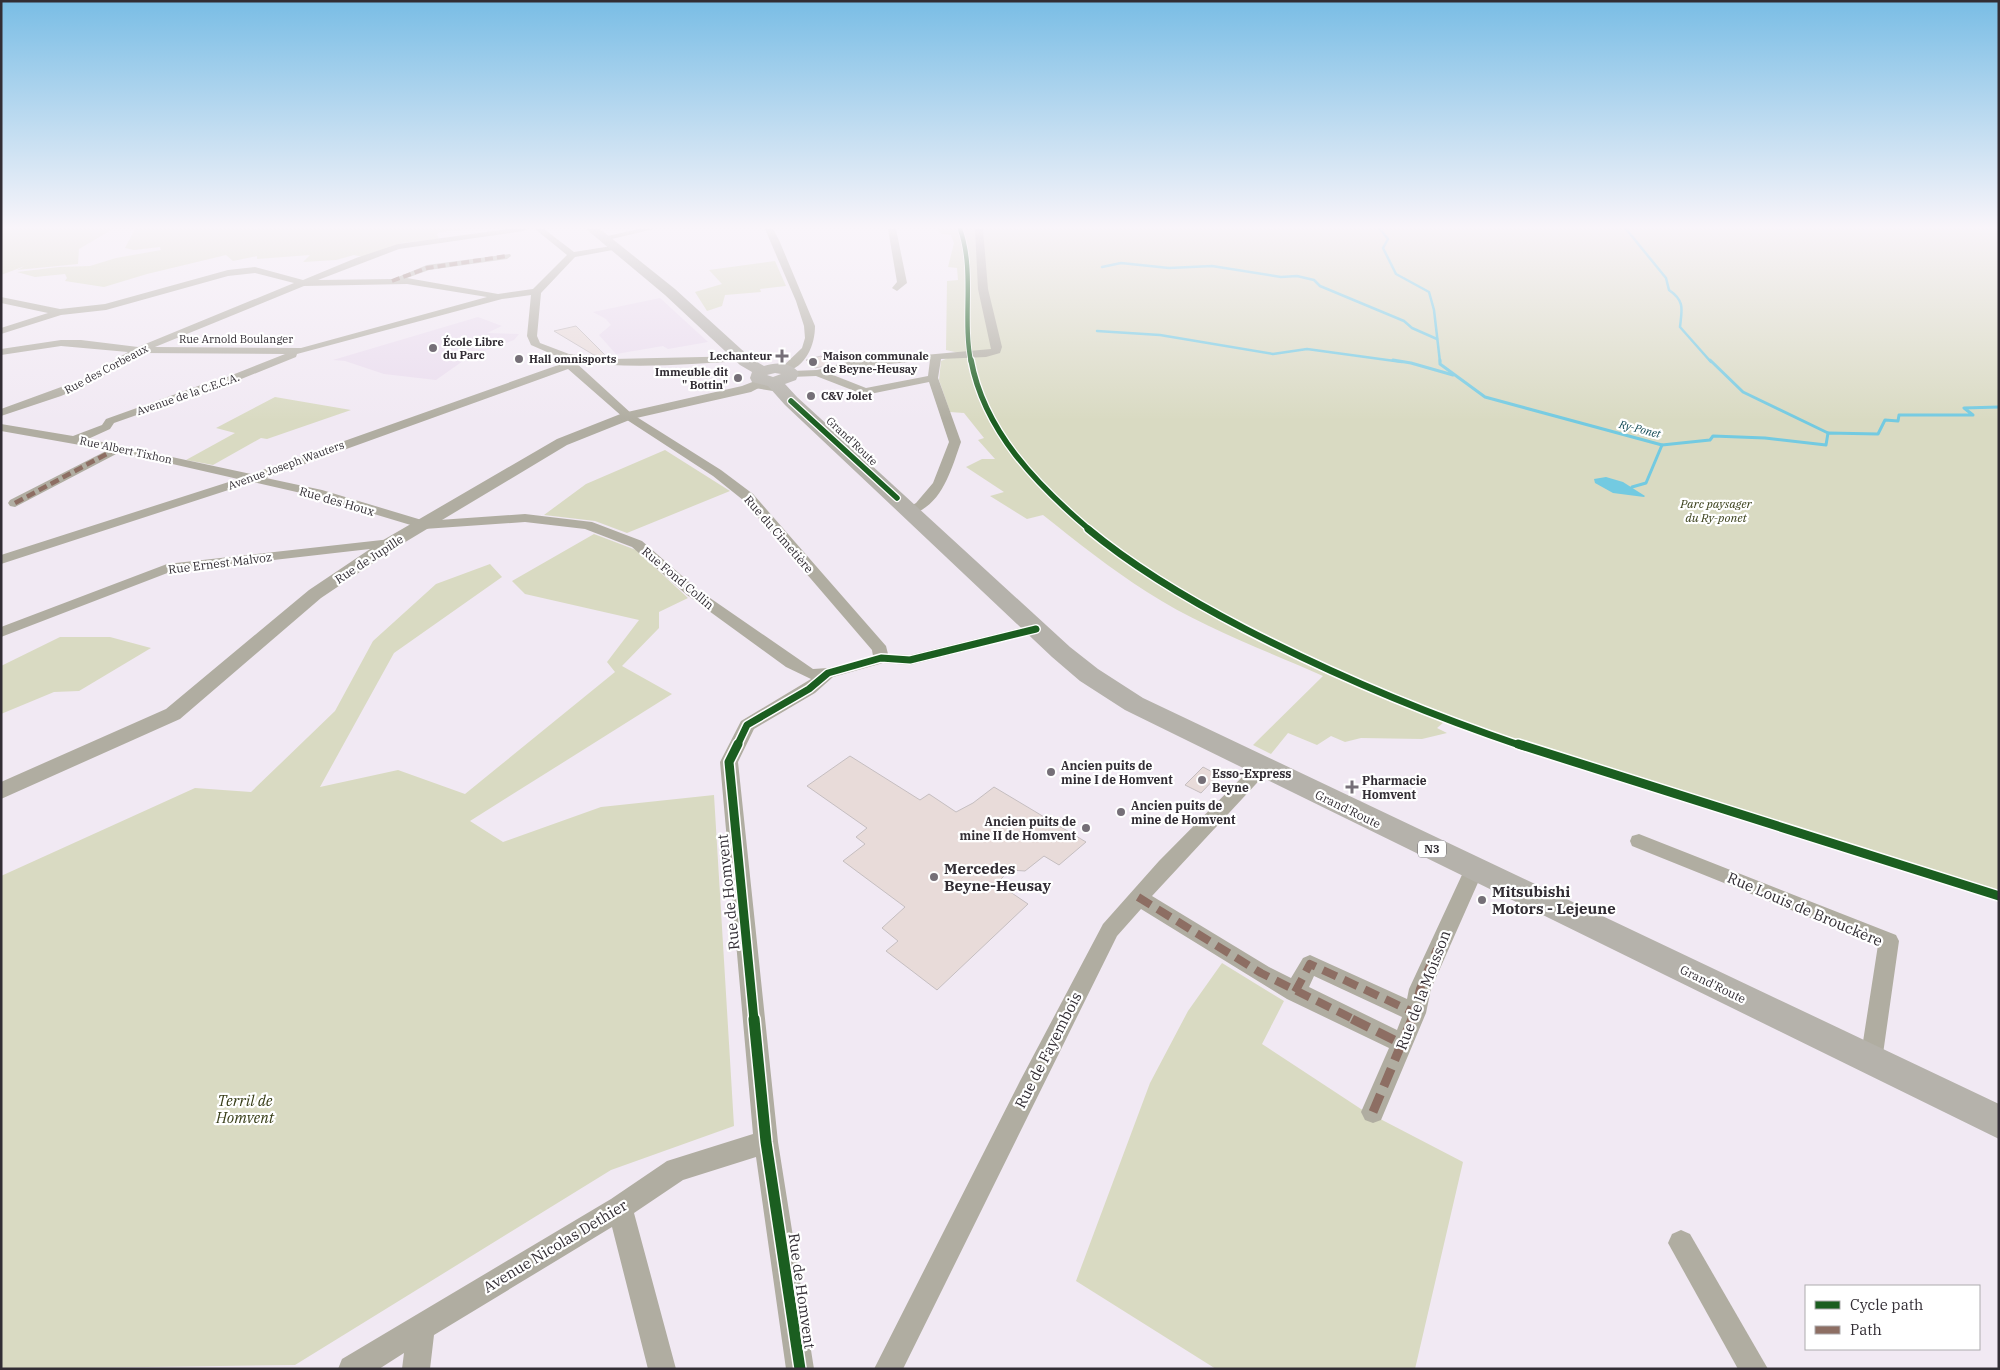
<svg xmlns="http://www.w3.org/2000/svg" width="2000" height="1370" font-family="'IBM Plex Serif',serif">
	<rect width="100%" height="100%" fill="#f1e9f3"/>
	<g fill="#eaddee">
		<path d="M 660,298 L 708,342 L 668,349 L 663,346 L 616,354 L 599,335 L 611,325 L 606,319 L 593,312 Z"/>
		<path d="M 478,317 L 502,326 L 487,333 L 519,334 L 514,340 L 470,356 L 436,380 L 384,374 L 345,361 L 333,360 Z"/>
	</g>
	<g fill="#d9dac2">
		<path d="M 1,229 L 113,229 L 79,249 L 78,264 L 17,270 L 25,266 L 1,275 Z"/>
		<path d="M 135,229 L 470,229 L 439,232 L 437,235 L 439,239 L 402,243 L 363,257 L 354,255 L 336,260 L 303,262 L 310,255 L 257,259 L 257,256 L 233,261 L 226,255 L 147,274 L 104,287 L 65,281 L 67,278 L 65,274 L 35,277 L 17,272 L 59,267 L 90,266 L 116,258 L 161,250 L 160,247 L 134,250 L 125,248 Z"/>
		<path d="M 937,229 L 1999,229 L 1999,890 L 1551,753 L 1451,716 L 1437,728 L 1447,733 L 1422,739 L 1361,738 L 1345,742 L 1331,736 L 1317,745 L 1288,733 L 1271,754 L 1253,745 L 1323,676 C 1265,650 1201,627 1147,592 C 1111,569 1077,542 1043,515 L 1027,519 L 990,496 L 1004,492 L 966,467 L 982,459 L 995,459 L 978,440 L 984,438 L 964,413 L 950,412 L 939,380 L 941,361 L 959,353 L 946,350 L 947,281 L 958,280 L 957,268 L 948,267 L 954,243 L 951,235 L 942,234 Z"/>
		<path d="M 775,261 L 786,286 L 760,289 L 761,292 L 725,295 L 722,306 L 707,311 L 695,292 L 722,284 L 709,270 Z"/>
		<path d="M 275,397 L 351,410 L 267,439 L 261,438 L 213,465 L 186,460 L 235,433 L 216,428 Z"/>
		<path d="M 665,450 L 730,491 L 627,533 L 595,521 L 544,515 L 586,484 Z"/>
		<path d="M 594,534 L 636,550 L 688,598 L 659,612 L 659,628 L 622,666 L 672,694 L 470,821 L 503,842 L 601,807 L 714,795 L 734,1126 L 611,1170 L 295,1365 L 1,1369 L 1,876 L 195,788 L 251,792 L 335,711 L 373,641 L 436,584 L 490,564 L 502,577 L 394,653 L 320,787 L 398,770 L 465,794 L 615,672 L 607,662 L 639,620 L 525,594 L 512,581 Z"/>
		<path d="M 60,637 L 110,637 L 151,648 L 79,691 L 54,692 L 1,714 L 1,666 Z"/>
		<path d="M 1222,963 L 1284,1001 L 1262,1044 L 1361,1109 L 1463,1162 L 1415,1369 L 1216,1369 L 1076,1281 L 1150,1083 L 1188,1011 Z"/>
	</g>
	<path fill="#73cae1" d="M 1606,477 L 1623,482 L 1645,496 L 1644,497 L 1613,493 L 1595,483 L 1594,479 Z"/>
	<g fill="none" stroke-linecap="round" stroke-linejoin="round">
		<g stroke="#73cae1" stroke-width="2.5">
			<path d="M 1380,229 L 1388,239 L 1383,248 L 1396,274 L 1429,292 L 1434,310 L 1440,362"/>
			<path d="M 1626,229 L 1666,278 L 1669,290 C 1685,301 1682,309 1680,327 L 1711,362"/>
			<path d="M 1102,267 L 1121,263 L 1169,268 L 1212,266 L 1281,277 L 1297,276 L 1314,280 L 1320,286 L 1404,321 L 1412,328 L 1437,339"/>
			<path d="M 1097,331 L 1160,335 L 1273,354 L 1307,349 L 1402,362"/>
		</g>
		<g stroke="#73cae1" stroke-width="3">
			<path d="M 1393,360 L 1411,363 L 1453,375"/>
			<path d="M 1440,360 L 1440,364 L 1485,397 L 1662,445 L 1710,440 L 1713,436 L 1765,438 L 1826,445 L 1828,433 L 1878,434 L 1885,420 L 1898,421 L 1899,415 L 1973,415 L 1964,408 L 1999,407"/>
			<path d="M 1710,360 L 1743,392 L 1828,433"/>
			<path d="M 1632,487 L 1646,483 L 1662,445"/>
		</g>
	</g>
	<g fill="#e8dbd9" stroke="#c5bec0">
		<path d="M 576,326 L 607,357 L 594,355 L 554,331 Z"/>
		<path d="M 821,356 L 830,365 L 815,368 L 806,360 Z"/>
		<path d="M 850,756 L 920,800 L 929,794 L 956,812 L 973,803 L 994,787 L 1086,842 L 1059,865 L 1044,856 L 1025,871 L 1010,870 L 997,883 L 1028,904 L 937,990 L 886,951 L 898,941 L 882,928 L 905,907 L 843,861 L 865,844 L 856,837 L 867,828 L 807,786 Z"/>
		<path d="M 1203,767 L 1218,775 L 1201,793 L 1185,785 Z"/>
	</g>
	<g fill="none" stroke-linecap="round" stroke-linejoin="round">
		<g fill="#b0ada1" fill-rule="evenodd">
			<path d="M 508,229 L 528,229 L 524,231 L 399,249 L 318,280 L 393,279 L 427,265 L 510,254 L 511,256 L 507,259 L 429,270 L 407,278 L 498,294 L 533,289 L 567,255 L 535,229 L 544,229 L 574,252 L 618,245 L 618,249 L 575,257 L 541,293 L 537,336 L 540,343 L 569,354 L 612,359 L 747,356 L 747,360 L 743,361 C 687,364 630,370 574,361 L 632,414 L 721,470 L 753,494 L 886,646 L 888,654 L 910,655 L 1036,624 L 1044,629 L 1041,632 L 910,665 L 883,663 L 833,677 L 815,693 L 754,729 L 738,762 L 778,1142 L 814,1369 L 786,1369 L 756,1157 L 683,1180 L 634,1213 L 676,1369 L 648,1369 L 612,1227 L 434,1335 L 430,1369 L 402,1369 L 404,1353 L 379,1369 L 338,1369 L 342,1359 L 611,1199 L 667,1161 L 753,1134 L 720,762 L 741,721 L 811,679 L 786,667 L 687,595 L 632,547 L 585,529 L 525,522 L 424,529 L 314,496 L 253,482 L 1,564 L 1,555 L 238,479 L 120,452 L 15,507 L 10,506 L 8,503 L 10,500 L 108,450 L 1,431 L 1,424 L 73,436 L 102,425 L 106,419 L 201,385 L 217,381 L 285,354 L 141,353 L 91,383 L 61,396 L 1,416 L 1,409 L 83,379 L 128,352 L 61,346 L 1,355 L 1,349 L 61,340 L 81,340 L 138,347 L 294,283 L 255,273 L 228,276 L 106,310 L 61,315 L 1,334 L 1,328 L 48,313 L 1,303 L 1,297 L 60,309 L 105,304 L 228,270 L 255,267 L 303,280 L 356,258 L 398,244 ZM 407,284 L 487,297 L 301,348 L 155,347 L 304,286 ZM 531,295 L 527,336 L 531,345 L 563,359 L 564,363 L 251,474 L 88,439 L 110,429 L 114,423 L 208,390 L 224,386 L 296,357 L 297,354 L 502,299 ZM 568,369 L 624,418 L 713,476 L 743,500 L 872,650 L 873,656 L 828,668 L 813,669 L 697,589 L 642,541 L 592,522 L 525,514 L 425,521 L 322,490 L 266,478 Z"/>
			<path d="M 638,229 L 654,229 L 603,241 L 599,238 Z"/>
			<path d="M 765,229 L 773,229 L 779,240 L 815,326 C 815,345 806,367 785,372 L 780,369 L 802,348 L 805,338 L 804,326 L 796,301 Z"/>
			<path d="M 888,229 L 896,229 L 907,283 L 897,291 L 892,288 L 897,282 Z"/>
			<path d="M 975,229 L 983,229 L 988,289 L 1002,347 L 1000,353 L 986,357 L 941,359 L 938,378 L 961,442 C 951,470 942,507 909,515 L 902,511 L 916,503 L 933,483 L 949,442 L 929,382 L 865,395 L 816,376 L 791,377 L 786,374 L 791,371 L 817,370 L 847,362 L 991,349 L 978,289 ZM 930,360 L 928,376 L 866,388 L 828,373 L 847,368 Z"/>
			<path d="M 759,383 L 779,386 L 785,389 L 779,392 L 755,388 L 755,384 Z"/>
			<path d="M 391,539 L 396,540 L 398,543 L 396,546 L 170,572 L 1,637 L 1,627 L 167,564 Z"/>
			<path d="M 1262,761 L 1268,763 L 1271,767 L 1268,771 L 1152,896 L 1269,967 L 1291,978 L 1303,958 L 1310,955 L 1407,999 L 1409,989 L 1467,864 L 1474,862 L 1481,864 L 1484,869 L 1431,989 L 1426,1013 L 1381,1120 L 1373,1123 L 1365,1120 L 1361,1112 L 1389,1048 L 1287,999 L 1141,909 L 1117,936 L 903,1369 L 874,1369 L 1020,1081 L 1103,924 L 1159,861 L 1256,763 ZM 1314,976 L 1402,1017 L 1397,1030 L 1309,987 Z"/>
			<path d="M 1639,834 L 1896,935 L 1899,941 L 1882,1061 L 1879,1068 L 1871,1071 L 1863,1068 L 1860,1061 L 1878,945 L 1632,846 L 1630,841 L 1632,836 Z"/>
			<path d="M 1681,1230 L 1690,1234 L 1768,1369 L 1738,1369 L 1668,1243 L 1672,1234 Z"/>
		</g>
		<path fill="#b0ada1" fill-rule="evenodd" d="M 765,377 L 770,378 L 772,381 L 751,392 L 632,419 L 567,445 L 397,547 L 321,598 L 180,719 L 1,799 L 1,782 L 166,709 L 309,590 L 385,539 L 557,439 L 623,413 L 742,386 Z"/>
		<path fill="#b5b2ab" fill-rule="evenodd" d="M 586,229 L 600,229 L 675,289 L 752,359 L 764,366 C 776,362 791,362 799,373 L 796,380 L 785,384 L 797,397 L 1070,647 L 1098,669 L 1143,698 L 1999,1104 L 1999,1139 L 1125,710 L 1080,681 L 1052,657 L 785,405 L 768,386 L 752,382 L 750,378 L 752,372 L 740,365 L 665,295 ZM 775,373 L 781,374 L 773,377 L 767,375 Z"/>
		<path stroke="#8d6e63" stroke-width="4" stroke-dasharray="8 4" stroke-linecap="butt" d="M 392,281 L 427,268 L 507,256"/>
		<path stroke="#8d6e63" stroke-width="4.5" stroke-dasharray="9 4.5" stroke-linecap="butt" d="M 15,503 L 118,448"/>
		<g stroke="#8d6e63" stroke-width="8" stroke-dasharray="15 8" stroke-linecap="butt">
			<path d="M 1138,897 L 1261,973 L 1355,1020"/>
			<path d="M 1295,992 L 1310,964 L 1415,1013"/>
			<path d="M 1412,1020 L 1420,989 L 1437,949"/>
		</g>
		<g stroke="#8d6e63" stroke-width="9" stroke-dasharray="19 9" stroke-linecap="butt">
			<path d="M 1352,1019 L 1402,1044"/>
			<path d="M 1373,1112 L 1412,1019"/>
		</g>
		<defs>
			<path id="cycleway-far4" d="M 960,229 C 975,271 962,318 971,362"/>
			<g id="cycleway-far3">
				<path d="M 971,360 C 984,431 1037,485 1090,530"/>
				<path d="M 791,401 L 897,498"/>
			</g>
			<g id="cycleway-far2">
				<path d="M 1088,529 C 1136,569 1191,601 1245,629 C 1334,675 1427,714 1522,746"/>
				<path d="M 737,746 L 747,725 L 809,689 L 828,673 L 881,658 L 910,660 L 1036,629"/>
			</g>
			<g id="cycleway-far1">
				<path d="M 738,744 L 729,762 L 754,1020"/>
				<path d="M 1518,744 L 1999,896"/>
			</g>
			<path id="cycleway" d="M 754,1019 L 766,1142 L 800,1369"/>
		</defs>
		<use href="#cycleway-far4" stroke="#fff" stroke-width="6"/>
		<use href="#cycleway-far3" stroke="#fff" stroke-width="8"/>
		<use href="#cycleway-far2" stroke="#fff" stroke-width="10"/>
		<use href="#cycleway-far1" stroke="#fff" stroke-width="12"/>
		<use href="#cycleway" stroke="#fff" stroke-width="14"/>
		<use href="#cycleway-far4" stroke="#1b5e20" stroke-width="4.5"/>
		<use href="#cycleway-far3" stroke="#1b5e20" stroke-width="5.5"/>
		<use href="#cycleway-far2" stroke="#1b5e20" stroke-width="7"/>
		<use href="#cycleway-far1" stroke="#1b5e20" stroke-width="9"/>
		<use href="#cycleway" stroke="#1b5e20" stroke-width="11"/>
	</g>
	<linearGradient id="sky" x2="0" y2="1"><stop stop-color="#79bde5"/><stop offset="0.54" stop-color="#f9f5fa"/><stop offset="1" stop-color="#f9f5fa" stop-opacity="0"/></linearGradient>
	<rect width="2000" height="421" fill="url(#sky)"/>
	<g fill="#756f77" stroke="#fff" stroke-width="2">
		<circle cx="433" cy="348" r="5"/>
		<path d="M779.5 348.5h5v5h5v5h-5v5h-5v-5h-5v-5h5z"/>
		<circle cx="519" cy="359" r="5"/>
		<circle cx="813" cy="362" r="5"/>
		<circle cx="738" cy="378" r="5"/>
		<circle cx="811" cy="396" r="5"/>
		<circle cx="1051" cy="772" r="5"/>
		<circle cx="1202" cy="780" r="5"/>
		<path d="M1349.5 779.5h5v5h5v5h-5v5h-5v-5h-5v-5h5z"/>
		<circle cx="1121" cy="812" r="5"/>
		<circle cx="1086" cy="828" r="5"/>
		<circle cx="934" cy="877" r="5"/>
		<circle cx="1482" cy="900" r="5"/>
	</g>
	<g text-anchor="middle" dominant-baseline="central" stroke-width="4.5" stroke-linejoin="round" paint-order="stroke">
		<g font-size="11" fill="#322d34" stroke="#fff">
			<text x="236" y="339">Rue Arnold Boulanger</text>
			<text transform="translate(106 369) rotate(-28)">Rue des Corbeaux</text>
			<text transform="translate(188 394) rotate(-19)">Avenue de la C.E.C.A.</text>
			<text transform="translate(852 441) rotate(43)">Grand'Route</text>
			<text transform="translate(126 450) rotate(12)">Rue Albert Tixhon</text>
			<text transform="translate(286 465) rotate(-20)">Avenue Joseph Wauters</text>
		</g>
		<g font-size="11" font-weight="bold" fill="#322d34" stroke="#fff" text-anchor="start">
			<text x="443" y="342">École Libre<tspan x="443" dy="13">du Parc</tspan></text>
			<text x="772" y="356" text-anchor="end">Lechanteur</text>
			<text x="823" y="356">Maison communale<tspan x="823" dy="13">de Beyne-Heusay</tspan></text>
			<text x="529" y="359">Hall omnisports</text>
			<text x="728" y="372" text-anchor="end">Immeuble dit<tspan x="728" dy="13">" Bottin"</tspan></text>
			<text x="821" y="396">C&amp;V Jolet</text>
		</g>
		<g font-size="11" font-style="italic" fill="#07414d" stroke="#fff">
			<text transform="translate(1640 429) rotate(14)">Ry-Ponet</text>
		</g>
		<rect fill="#fff" stroke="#706c71" stroke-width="1" x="1418" y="840.5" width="28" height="17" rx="4"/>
		<g font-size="11" font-weight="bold" fill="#322d34">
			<text x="1432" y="849">N3</text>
		</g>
		<g font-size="12" fill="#322d34" stroke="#fff">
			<text transform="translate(337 501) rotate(16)">Rue des Houx</text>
			<text transform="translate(779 534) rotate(49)">Rue du Cimetière</text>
			<text transform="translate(369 559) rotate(-33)">Rue de Jupille</text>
			<text transform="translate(220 563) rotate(-7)">Rue Ernest Malvoz</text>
			<text transform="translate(678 578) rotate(40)">Rue Fond Collin</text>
			<text transform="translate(1348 809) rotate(26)">Grand'Route</text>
			<text transform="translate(1713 984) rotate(26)">Grand'Route</text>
		</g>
		<g font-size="12" font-style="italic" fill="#373d17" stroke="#fff">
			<text x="1716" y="503">Parc paysager<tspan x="1716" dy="14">du Ry-ponet</tspan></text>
		</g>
		<g font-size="12" font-weight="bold" fill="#322d34" stroke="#fff" text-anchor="start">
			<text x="1061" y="765">Ancien puits de<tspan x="1061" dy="14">mine I de Homvent</tspan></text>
			<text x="1212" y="773">Esso-Express<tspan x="1212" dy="14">Beyne</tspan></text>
			<text x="1362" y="780">Pharmacie<tspan x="1362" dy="14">Homvent</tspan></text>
			<text x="1131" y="805">Ancien puits de<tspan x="1131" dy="14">mine de Homvent</tspan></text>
			<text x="1076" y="821" text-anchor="end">Ancien puits de<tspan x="1076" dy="14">mine II de Homvent</tspan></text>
		</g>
		<g font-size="15" font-weight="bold" fill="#322d34" stroke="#fff" text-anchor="start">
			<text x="944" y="868">Mercedes<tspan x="944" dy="17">Beyne-Heusay</tspan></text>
			<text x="1492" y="891">Mitsubishi<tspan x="1492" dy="17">Motors - Lejeune</tspan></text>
		</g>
		<g font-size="15" fill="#322d34" stroke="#fff">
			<text transform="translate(728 892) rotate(-96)">Rue de Homvent</text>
			<text transform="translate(1805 909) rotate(23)">Rue Louis de Brouckère</text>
			<text transform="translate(1423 990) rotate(-69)">Rue de la Moisson</text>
			<text transform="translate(1048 1050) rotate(-63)">Rue de Fayembois</text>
			<text transform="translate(555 1246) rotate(-31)">Avenue Nicolas Dethier</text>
			<text transform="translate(802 1291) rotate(82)">Rue de Homvent</text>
		</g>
		<g font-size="15" font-style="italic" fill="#373d17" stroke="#fff">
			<text x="245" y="1100">Terril de<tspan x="245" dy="17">Homvent</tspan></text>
		</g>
	</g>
	<rect width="2000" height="1370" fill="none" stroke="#322d34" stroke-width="5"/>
	<rect x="1805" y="1285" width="175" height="65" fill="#ffffff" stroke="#adabae"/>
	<rect x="1815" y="1301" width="25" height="8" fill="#1b5e20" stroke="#adabae"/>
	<text x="1850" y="1310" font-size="15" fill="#322d34">Cycle path</text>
	<rect x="1815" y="1326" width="25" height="8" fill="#8d6e63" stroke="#adabae"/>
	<text x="1850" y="1335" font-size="15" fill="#322d34">Path</text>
</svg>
